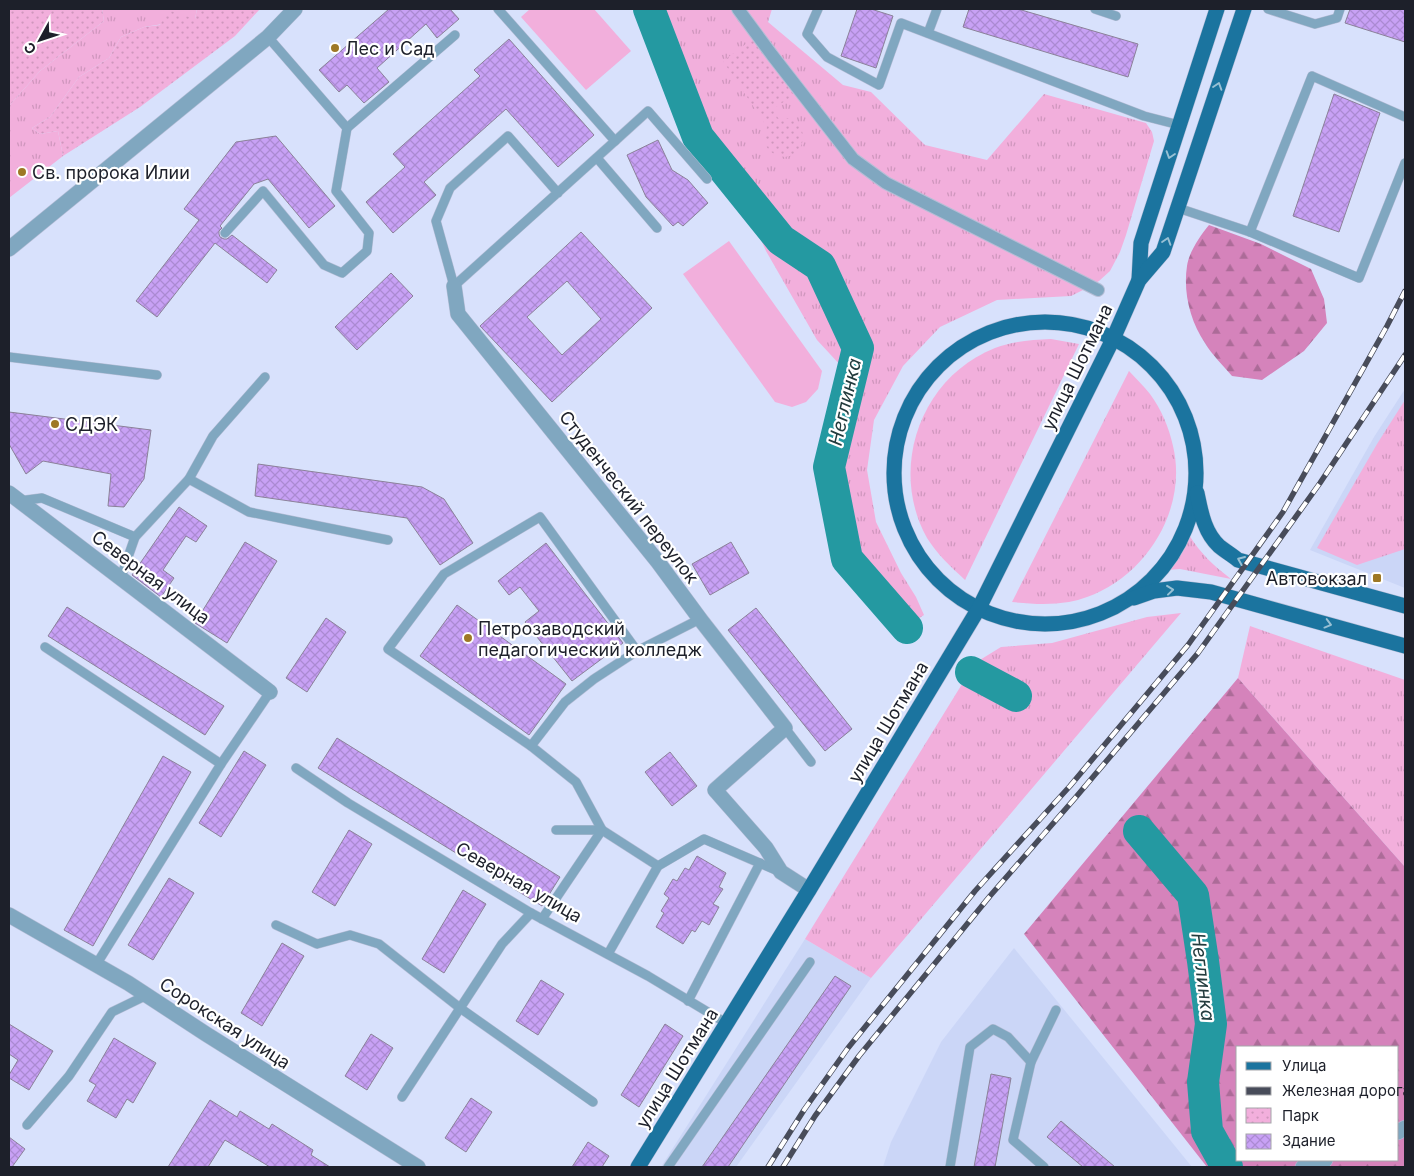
<svg xmlns="http://www.w3.org/2000/svg" width="1414" height="1176" font-family="Inter,sans-serif">
	<defs>
		<pattern id="grass-tufts" width="24" height="20" patternUnits="userSpaceOnUse" patternTransform="scale(1.25)"><rect width="24" height="20" fill="#f2afdc"/><path d="M3 7l-1-3M5 7V3M7 7l1-3M15 17l-1-3M17 17v-4M19 17l1-3" fill="none" stroke="#cf96bd"/></pattern>
		<pattern id="forest-firs" width="22" height="20" patternUnits="userSpaceOnUse" patternTransform="scale(1.25)"><rect width="22" height="20" fill="#d583bb"/><path d="M5 1l3.5 6h-7zM16 11l3.5 6h-7z" fill="#ac6b98"/></pattern>
		<pattern id="park-dots" width="8" height="8" patternUnits="userSpaceOnUse" patternTransform="scale(1.25)"><rect width="8" height="8" fill="#f2afdc"/><path d="M2 2h.1M6 6h.1" fill="none" stroke="#cf96bd" stroke-width="1.8" stroke-linecap="round"/></pattern>
		<pattern id="building-cross-hatch" width="8" height="8" patternUnits="userSpaceOnUse" patternTransform="scale(1.25)"><rect width="8" height="8" fill="#c8a1f5"/><path d="M0 0l8 8M0 8l8-8" fill="none" stroke="#ab8ad2"/></pattern>
	</defs>
	<rect width="100%" height="100%" fill="#d8e1fc"/>
	<g fill="#cbd6f7">
		<path d="M 1405,389 L 1405,588 L 1310,550 L 1374,437 Z"/>
		<path d="M 805,939 L 871,978 L 736,1167 L 661,1167 Z"/>
		<path d="M 1014,948 L 1192,1167 L 883,1167 L 891,1142 L 941,1042 Z"/>
	</g>
	<g fill="url(#grass-tufts)">
		<path d="M 102,9 L 197,9 L 195,19 L 144,27 L 121,37 L 109,58 L 79,77 L 50,117 L 32,128 L 40,134 L 58,131 L 63,156 L 9,198 L 9,106 L 40,71 L 104,21 Z"/>
		<path d="M 658,9 L 772,9 L 768,22 L 843,85 L 871,92 L 925,145 L 987,160 L 1044,94 L 1146,123 L 1152,132 L 1154,141 L 1126,235 L 1120,252 L 1110,271 L 1099,281 L 1085,289 L 1071,296 L 997,300 L 940,327 L 903,366 L 874,420 L 867,470 L 876,522 L 901,573 L 916,597 L 924,615 L 910,624 L 855,560 L 841,494 L 842,367 L 817,340 L 766,251 L 744,202 L 715,168 L 693,132 L 668,82 L 680,56 Z"/>
		<path d="M 1051,339 L 1079,344 L 965,580 C 951,567 937,554 927,538 C 888,468 921,377 995,348 C 1013,341 1032,340 1051,339 Z"/>
		<path d="M 1129,371 C 1136,379 1144,386 1150,394 C 1161,409 1169,427 1173,446 C 1188,508 1147,576 1087,597 C 1081,599 1075,601 1069,602 C 1050,605 1032,604 1012,602 Z"/>
		<path d="M 1405,400 L 1405,549 L 1357,565 L 1317,548 L 1377,444 Z"/>
		<path d="M 1189,535 C 1201,554 1213,565 1231,579 L 1180,569 L 1167,570 L 1177,561 Z"/>
		<path d="M 1181,613 L 871,978 L 805,939 L 975,663 L 1001,647 L 1052,643 L 1147,617 Z"/>
		<path d="M 1250,626 L 1405,680 L 1405,867 L 1238,678 Z"/>
	</g>
	<g fill="url(#forest-firs)" fill-rule="evenodd">
		<path d="M 1209,225 L 1261,244 L 1311,269 L 1324,299 L 1327,323 L 1304,351 L 1262,380 L 1232,376 C 1223,365 1212,355 1205,343 C 1190,321 1183,292 1187,266 C 1189,252 1200,236 1209,225 Z"/>
		<path d="M 1238,678 L 1405,867 L 1405,1167 L 1207,1167 L 1024,934 ZM 1238,1047 L 1398,1047 L 1398,1160 L 1238,1160 Z"/>
	</g>
	<g fill="url(#park-dots)">
		<path d="M 9,9 L 102,9 L 104,21 L 40,71 L 9,106 Z"/>
		<path d="M 197,9 L 260,9 L 235,36 L 140,107 L 63,156 L 58,131 L 40,134 L 32,128 L 50,117 L 79,77 L 109,58 L 121,37 L 144,27 L 160,25 L 168,10 L 195,19 Z"/>
		<path d="M 754,38 L 794,95 L 773,109 L 778,118 C 814,114 808,163 779,156 C 775,155 772,153 769,150 C 763,143 764,135 767,127 L 723,61 Z"/>
	</g>
	<g fill="#f2afdc">
		<path d="M 530,9 L 594,9 L 631,51 L 586,90 L 521,17 Z"/>
		<path d="M 729,241 L 822,371 L 818,389 L 806,402 L 792,407 L 775,402 L 683,274 Z"/>
	</g>
	<g fill="none" stroke-linecap="round" stroke-linejoin="round">
		<g stroke="#2499a1" stroke-width="32">
			<path d="M 649,9 L 698,137 L 781,240 L 820,266 L 858,348 L 829,467 L 847,559 L 907,628"/>
			<path d="M 971,672 L 1016,696"/>
			<path d="M 1139,831 L 1193,895 L 1203,961 L 1211,1024 L 1203,1082 L 1207,1131 L 1227,1167"/>
		</g>
	</g>
	<g fill="url(#building-cross-hatch)" stroke="#8b8199" fill-rule="evenodd">
		<path d="M 389,9 L 450,9 L 459,19 L 437,38 L 426,24 L 377,68 L 389,82 L 364,103 L 347,85 L 339,92 L 319,70 Z"/>
		<path d="M 857,9 L 871,9 L 893,16 L 876,68 L 841,56 Z"/>
		<path d="M 969,9 L 1018,9 L 1138,44 L 1128,77 L 963,27 Z"/>
		<path d="M 1350,9 L 1405,9 L 1405,42 L 1345,23 Z"/>
		<path d="M 509,39 L 594,135 L 558,167 L 506,109 L 424,182 L 436,195 L 393,233 L 366,202 L 405,167 L 393,154 L 480,76 L 474,70 Z"/>
		<path d="M 1334,94 L 1380,113 L 1339,232 L 1293,216 Z"/>
		<path d="M 276,136 L 335,206 L 309,228 L 268,179 L 254,184 L 220,226 L 222,228 L 219,231 L 219,234 L 220,237 L 224,239 L 227,239 L 232,235 L 277,270 L 267,283 L 215,243 L 157,317 L 136,301 L 199,220 L 184,209 L 236,142 Z"/>
		<path d="M 658,140 L 672,170 L 688,180 L 708,203 L 683,226 L 678,222 L 673,226 L 646,197 L 627,155 Z"/>
		<path d="M 581,232 L 652,308 L 552,402 L 480,326 ZM 567,281 L 601,319 L 562,355 L 527,317 Z"/>
		<path d="M 391,273 L 413,296 L 357,350 L 335,327 Z"/>
		<path d="M 9,412 L 151,430 L 144,479 L 124,507 L 108,506 L 111,474 L 43,461 L 26,474 L 9,444 Z"/>
		<path d="M 258,464 L 422,487 L 444,499 L 473,543 L 440,565 L 407,518 L 255,496 Z"/>
		<path d="M 179,507 L 207,526 L 196,542 L 186,536 L 163,570 L 174,578 L 161,597 L 132,575 Z"/>
		<path d="M 245,542 L 277,561 L 227,643 L 195,623 Z"/>
		<path d="M 731,542 L 749,573 L 710,595 L 692,564 Z"/>
		<path d="M 546,543 L 623,643 L 572,681 L 525,622 L 539,611 L 520,587 L 509,595 L 498,581 Z"/>
		<path d="M 457,605 L 566,684 L 529,735 L 420,656 Z"/>
		<path d="M 67,607 L 224,706 L 205,735 L 48,636 Z"/>
		<path d="M 756,608 L 852,729 L 825,751 L 728,630 Z"/>
		<path d="M 326,618 L 346,632 L 307,692 L 286,678 Z"/>
		<path d="M 337,738 L 560,877 L 542,906 L 318,768 Z"/>
		<path d="M 244,751 L 266,765 L 221,837 L 199,823 Z"/>
		<path d="M 670,752 L 697,786 L 672,806 L 645,772 Z"/>
		<path d="M 163,756 L 191,772 L 93,946 L 64,930 Z"/>
		<path d="M 349,830 L 372,844 L 335,906 L 312,892 Z"/>
		<path d="M 697,856 L 726,873 L 719,887 L 723,889 L 713,904 L 719,907 L 709,925 L 702,921 L 695,932 L 692,930 L 683,944 L 656,927 L 664,913 L 661,911 L 669,898 L 664,894 L 673,879 L 677,881 L 685,868 L 689,870 Z"/>
		<path d="M 169,878 L 194,893 L 153,960 L 128,945 Z"/>
		<path d="M 463,890 L 486,904 L 444,973 L 422,959 Z"/>
		<path d="M 282,943 L 304,956 L 262,1026 L 241,1013 Z"/>
		<path d="M 835,976 L 851,986 L 728,1167 L 702,1167 Z"/>
		<path d="M 541,980 L 564,994 L 538,1035 L 516,1021 Z"/>
		<path d="M 9,1024 L 53,1051 L 29,1090 L 9,1078 L 9,1075 L 18,1060 L 9,1054 Z"/>
		<path d="M 665,1024 L 683,1036 L 639,1107 L 621,1095 Z"/>
		<path d="M 371,1034 L 393,1048 L 367,1090 L 345,1076 Z"/>
		<path d="M 114,1038 L 156,1063 L 133,1103 L 127,1099 L 116,1118 L 87,1101 L 96,1085 L 89,1081 Z"/>
		<path d="M 991,1074 L 1011,1078 L 995,1167 L 974,1167 Z"/>
		<path d="M 471,1098 L 492,1112 L 466,1152 L 445,1138 Z"/>
		<path d="M 210,1100 L 237,1117 L 240,1111 L 269,1129 L 272,1124 L 313,1150 L 311,1155 L 330,1167 L 270,1167 L 225,1140 L 208,1167 L 168,1167 Z"/>
		<path d="M 1061,1121 L 1115,1167 L 1083,1167 L 1047,1137 Z"/>
		<path d="M 9,1137 L 25,1149 L 12,1167 L 9,1167 Z"/>
		<path d="M 588,1142 L 609,1156 L 602,1167 L 572,1167 Z"/>
	</g>
	<g fill="none" stroke-linecap="round" stroke-linejoin="round">
		<defs>
			<g id="service">
				<path d="M 498,9 L 615,141 L 454,286 L 436,221 L 450,188 L 508,136 L 558,193"/>
				<path d="M 818,9 L 807,34 L 827,57 L 879,85 L 901,23 L 1144,116 L 1179,125"/>
				<path d="M 1095,9 L 1116,16"/>
				<path d="M 1268,9 L 1315,24 L 1337,18 L 1340,9"/>
				<path d="M 928,33 L 937,9"/>
				<path d="M 347,128 L 455,35"/>
				<path d="M 615,141 L 648,111 L 707,179"/>
				<path d="M 597,158 L 657,228"/>
				<path d="M 1178,208 L 1250,232 L 1359,278 L 1405,163"/>
				<path d="M 1250,232 L 1312,76 L 1405,117"/>
				<path d="M 225,233 L 263,191 L 324,265 L 342,273 L 367,251 L 369,233 L 336,191 L 347,128 L 268,37"/>
				<path d="M 9,357 L 157,375"/>
				<path d="M 189,479 L 249,512 L 388,540"/>
				<path d="M 19,501 L 42,498 L 135,537"/>
				<path d="M 121,577 L 135,537 L 189,479 L 213,436 L 265,377"/>
				<path d="M 45,647 L 221,764"/>
				<path d="M 785,728 L 811,762"/>
				<path d="M 531,746 L 565,702 L 594,679 L 637,651 L 700,619"/>
				<path d="M 296,768 L 348,803 L 531,913 L 648,976 L 726,1023"/>
				<path d="M 556,830 L 602,830 L 658,866"/>
				<path d="M 542,919 L 602,830 L 576,782 L 531,746 L 388,649 L 444,574 L 540,517 L 637,651"/>
				<path d="M 276,925 L 317,944 L 350,935 L 379,944 L 460,1008 L 593,1102"/>
				<path d="M 608,954 L 658,866 L 704,839 L 778,871"/>
				<path d="M 96,965 L 221,764 L 270,692"/>
				<path d="M 688,1001 L 760,863"/>
				<path d="M 1031,1062 L 1013,1140 L 1044,1167"/>
				<path d="M 402,1097 L 502,944 L 531,913"/>
				<path d="M 27,1125 L 69,1076 L 112,1012 L 147,995"/>
				<path d="M 668,1167 L 810,962"/>
				<path d="M 950,1167 L 970,1047 L 993,1029 L 1008,1037 L 1031,1062 L 1056,1010"/>
			</g>
			<path id="pedestrian" d="M 738,9 L 772,55 L 853,159 L 886,183 L 1098,290"/>
			<g id="minor">
				<path d="M 454,286 L 458,314 L 658,562 L 700,619 L 785,728 L 715,790 L 766,848 L 781,872 L 809,890"/>
				<path d="M 9,493 L 270,692"/>
				<path d="M 9,915 L 128,983 L 206,1034 L 418,1167"/>
				<path d="M 1398,1132 L 1405,1128"/>
				<path d="M 1303,1167 L 1325,1160"/>
			</g>
			<path id="tertiary" d="M 9,249 L 268,37 L 295,9"/>
			<g id="primary">
				<path d="M 1139,280 L 1141,243 L 1217,9"/>
				<circle cx="1045" cy="473" r="151"/>
				<path d="M 1197,493 C 1201,512 1204,532 1219,546 C 1225,551 1232,555 1238,560 L 1405,606"/>
				<path d="M 1134,598 L 1154,591 L 1177,588 L 1211,592 L 1405,646"/>
				<path d="M 638,1167 L 809,890 L 979,608 L 1113,339 L 1139,280 L 1163,252 L 1244,9"/>
			</g>
		</defs>
		<use href="#service" stroke="#b6bed6" stroke-width="10"/>
		<use href="#pedestrian" stroke="#b6bed6" stroke-width="14"/>
		<use href="#minor" stroke="#b6bed6" stroke-width="16"/>
		<use href="#tertiary" stroke="#b6bed6" stroke-width="16"/>
		<use href="#primary" stroke="#b6bed6" stroke-width="16"/>
		<use href="#service" stroke="#80a7c0" stroke-width="9"/>
		<use href="#pedestrian" stroke="#80a7c0" stroke-width="12"/>
		<use href="#minor" stroke="#80a7c0" stroke-width="15"/>
		<use href="#tertiary" stroke="#80a7c0" stroke-width="15"/>
		<use href="#primary" stroke="#1b749f" stroke-width="15"/>
		<defs>
			<g id="rail">
				<path d="M 768,1167 L 804,1110 L 848,1048 L 975,891 L 1070,786 L 1188,645 L 1283,512 L 1387,326 L 1405,291"/>
				<path d="M 783,1167 L 815,1116 L 859,1056 L 990,896 L 1076,797 L 1198,653 L 1320,483 L 1405,355"/>
			</g>
		</defs>
		<use href="#rail" stroke="#484c5a" stroke-width="5.5"/>
		<use href="#rail" stroke="#fff" stroke-width="4" stroke-dasharray="11" stroke-linecap="butt"/>
	</g>
	<defs><path id="oneway-chevron" d="M-2-3.5L2.5 0L-2 3.5" fill="none" stroke-width="1.6" stroke-linecap="round" stroke-linejoin="round" transform="scale(1.25)"/></defs>
	<g stroke="#98c0d4">
		<use href="#oneway-chevron" transform="translate(1218 86) rotate(-72)"/>
		<use href="#oneway-chevron" transform="translate(1170 155) rotate(108)"/>
		<use href="#oneway-chevron" transform="translate(1167 241) rotate(-72)"/>
		<use href="#oneway-chevron" transform="translate(1241 560) rotate(-157)"/>
		<use href="#oneway-chevron" transform="translate(1170 590) rotate(-6)"/>
		<use href="#oneway-chevron" transform="translate(1328 624) rotate(15)"/>
	</g>
	<g fill="#9e7825" stroke="#fff" stroke-width="2">
		<circle cx="335" cy="48" r="5"/>
		<circle cx="22" cy="172" r="5"/>
		<circle cx="55" cy="424" r="5"/>
		<rect x="1372" y="573" width="10" height="10" rx="2.5"/>
		<circle cx="468" cy="638" r="5"/>
	</g>
	<g text-anchor="middle" dominant-baseline="central" stroke-width="4.5" stroke-linejoin="round" paint-order="stroke">
		<g font-size="18" fill="#1d202a" stroke="#fff" text-anchor="start">
			<text x="345" y="48">Лес и Сад</text>
			<text x="32" y="172">Св. пророка Илии</text>
			<text x="65" y="424">СДЭК</text>
			<text x="1367" y="578" text-anchor="end">Автовокзал</text>
			<text x="478" y="628">Петрозаводский<tspan x="478" dy="21">педагогический колледж</tspan></text>
		</g>
		<g font-size="18" fill="#1d202a" stroke="#fff">
			<text transform="translate(1077 367) rotate(-64)">улица Шотмана</text>
			<text transform="translate(629 497) rotate(52)">Студенческий переулок</text>
			<text transform="translate(151 577) rotate(37)">Северная улица</text>
			<text transform="translate(888 722) rotate(-59)">улица Шотмана</text>
			<text transform="translate(519 882) rotate(30)">Северная улица</text>
			<text transform="translate(225 1023) rotate(33)">Сорокская улица</text>
			<text transform="translate(677 1068) rotate(-58)">улица Шотмана</text>
		</g>
		<g font-size="19" font-style="italic" fill="#233c3e" stroke="#fff">
			<text transform="translate(845 402) rotate(-77)">Неглинка</text>
			<text transform="translate(1203 977) rotate(83)">Неглинка</text>
		</g>
	</g>
	<rect width="1414" height="1176" fill="none" stroke="#1d202a" stroke-width="20"/>
	<rect x="1236" y="1046" width="162" height="115" fill="#ffffff" stroke="#a5a6aa"/>
	<rect x="1246" y="1062" width="25" height="8" fill="#1b749f" stroke="#a5a6aa"/>
	<text x="1282" y="1071" font-size="15" fill="#1d202a">Улица</text>
	<rect x="1246" y="1087" width="25" height="8" fill="#484c5a" stroke="#a5a6aa"/>
	<text x="1282" y="1096" font-size="15" fill="#1d202a">Железная дорога</text>
	<rect x="1246" y="1108" width="25" height="15" fill="url(#park-dots)" stroke="#a5a6aa"/>
	<text x="1282" y="1121" font-size="15" fill="#1d202a">Парк</text>
	<rect x="1246" y="1134" width="25" height="15" fill="url(#building-cross-hatch)" stroke="#a5a6aa"/>
	<text x="1282" y="1146" font-size="15" fill="#1d202a">Здание</text>
	<g transform="translate(40 40) rotate(230)" stroke="#ffffff" stroke-width="4" paint-order="stroke">
	<path d="M0-4L9 19L0 12L-9 19Z" fill="#1d202a"/>
	<text y="-8" font-size="14" font-weight="bold" text-anchor="middle" fill="#1d202a">С</text>
	</g>
</svg>
